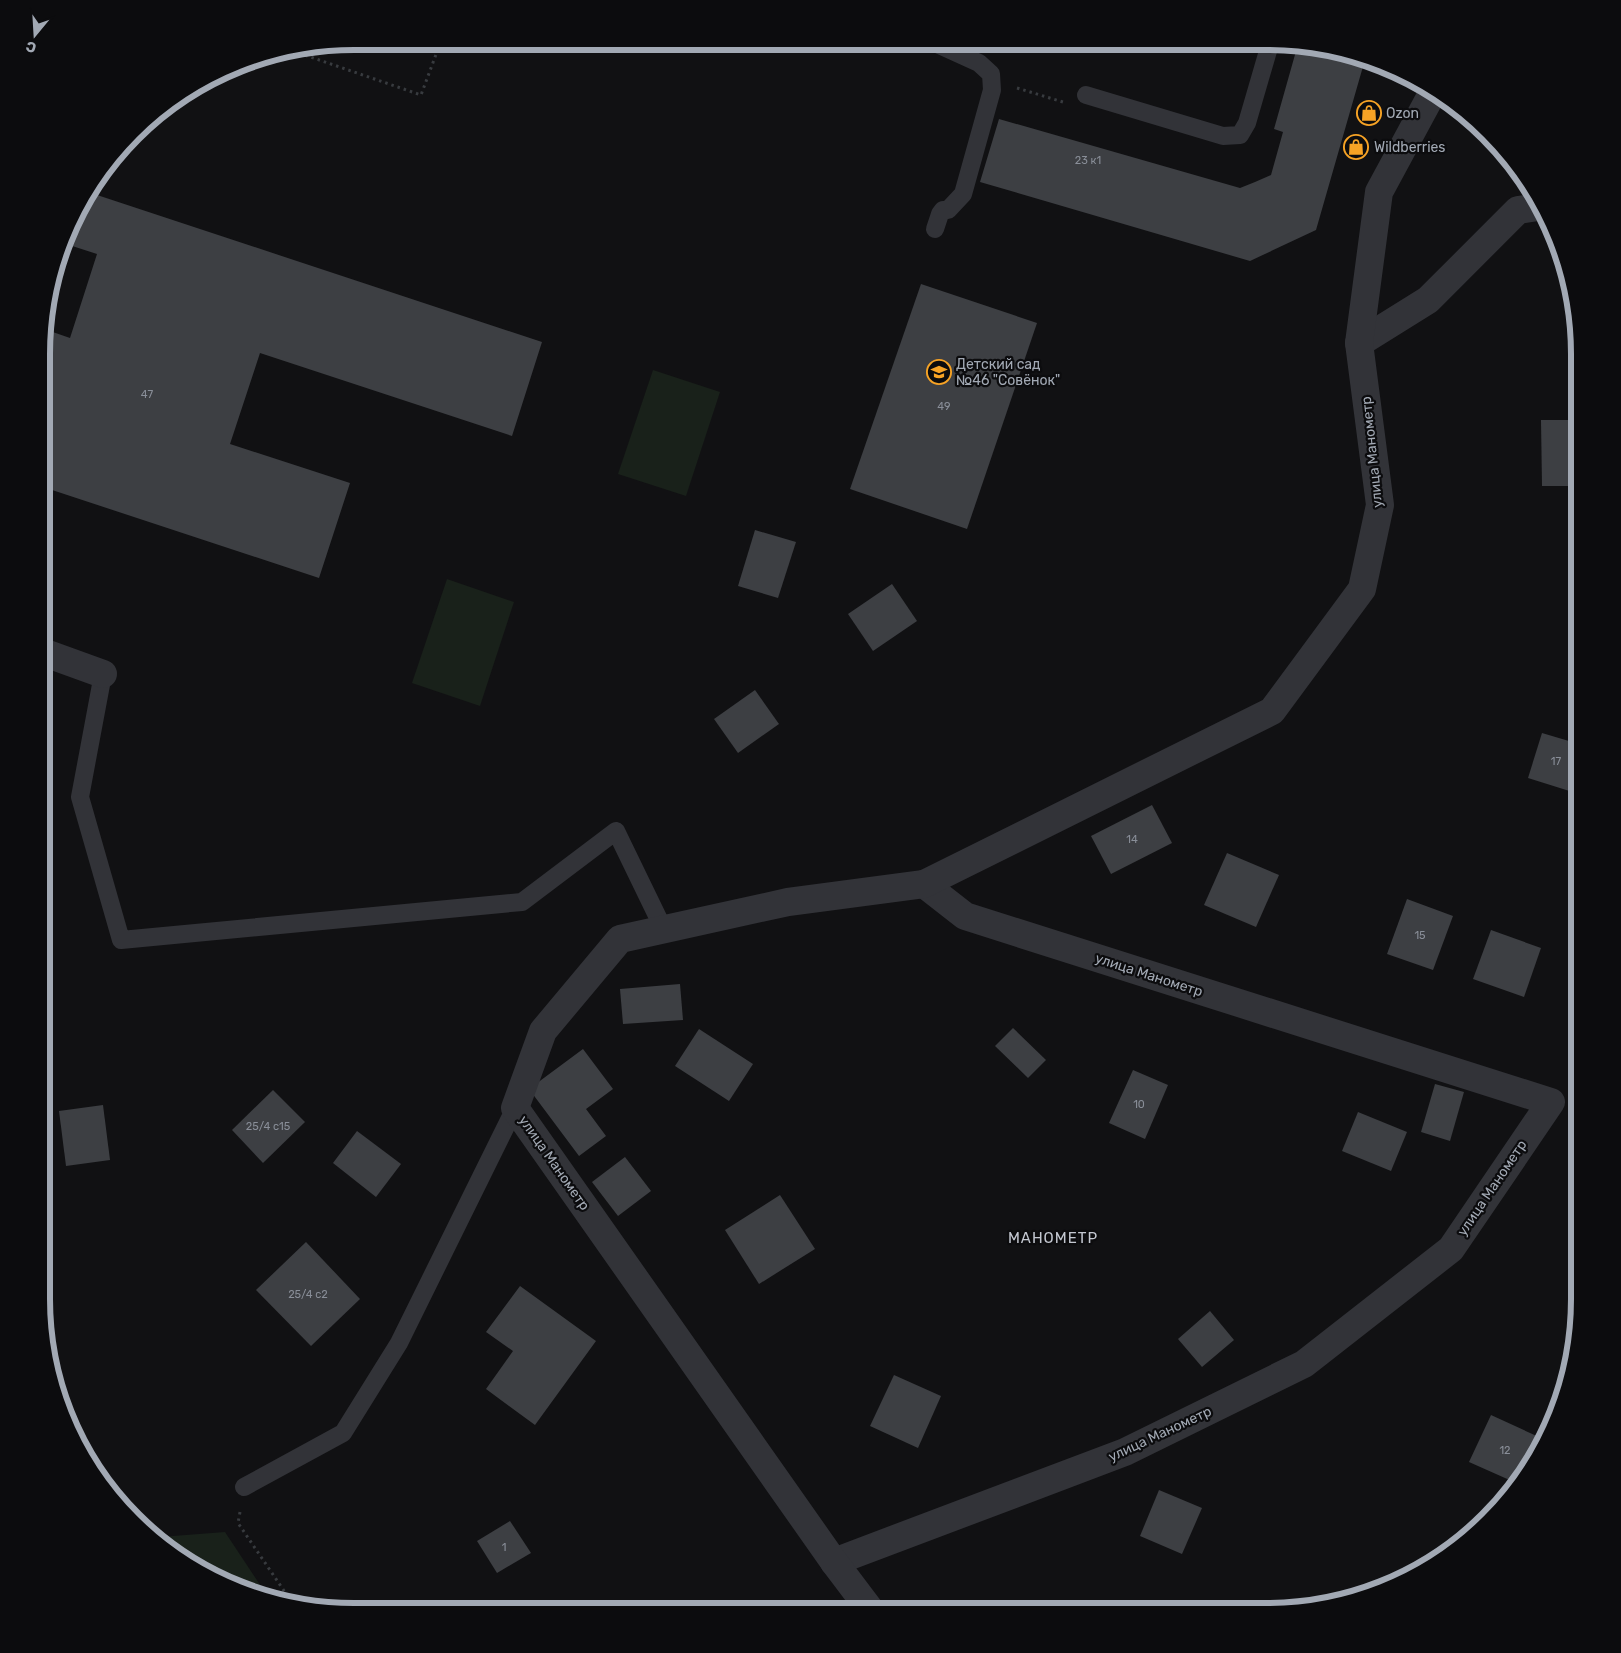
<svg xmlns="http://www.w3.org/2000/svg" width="1621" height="1653" font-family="Rubik,sans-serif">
	<rect width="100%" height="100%" fill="#111113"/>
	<g fill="#19211a">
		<path d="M 653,370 L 720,392 L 686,496 L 618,474 Z"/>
		<path d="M 447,579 L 514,602 L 480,706 L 412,683 Z"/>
		<path d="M 225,1532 L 270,1600 L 198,1570 L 160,1537 Z"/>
	</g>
	<g fill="#3d3f43">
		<path d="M 1298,44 L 1307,44 L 1364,63 L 1316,230 L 1250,261 L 980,182 L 999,119 L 1240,188 L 1255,182 L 1271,175 L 1283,132 L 1274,129 Z"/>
		<path d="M 88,192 L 542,342 L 512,436 L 260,353 L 230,444 L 350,483 L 319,578 L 46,488 L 47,330 L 70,338 L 97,254 L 66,244 L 83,197 Z"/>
		<path d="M 921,284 L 1037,323 L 967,529 L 850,489 Z"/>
		<path d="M 1541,420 L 1579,420 L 1579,486 L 1542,486 Z"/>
		<path d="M 755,530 L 796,542 L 778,598 L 738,586 Z"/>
		<path d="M 892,584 L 917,621 L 873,651 L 848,614 Z"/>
		<path d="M 755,690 L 779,724 L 738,753 L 714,719 Z"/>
		<path d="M 1542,733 L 1579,744 L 1579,794 L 1528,778 Z"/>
		<path d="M 1152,805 L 1172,843 L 1111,874 L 1091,836 Z"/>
		<path d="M 1227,853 L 1279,875 L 1256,927 L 1204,905 Z"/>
		<path d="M 1407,899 L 1453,916 L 1433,970 L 1387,954 Z"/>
		<path d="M 1491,930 L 1541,948 L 1524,997 L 1473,979 Z"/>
		<path d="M 680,984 L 683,1020 L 623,1024 L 620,989 Z"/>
		<path d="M 1013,1028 L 1046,1060 L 1028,1078 L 995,1046 Z"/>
		<path d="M 699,1029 L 753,1064 L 729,1101 L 675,1066 Z"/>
		<path d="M 583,1049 L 613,1089 L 586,1109 L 606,1136 L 579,1156 L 529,1089 Z"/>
		<path d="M 1133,1070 L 1168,1085 L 1145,1139 L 1109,1123 Z"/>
		<path d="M 1435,1084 L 1464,1092 L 1450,1141 L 1421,1132 Z"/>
		<path d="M 273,1090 L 305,1122 L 263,1163 L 232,1130 Z"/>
		<path d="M 103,1105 L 110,1160 L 66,1166 L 59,1111 Z"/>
		<path d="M 1358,1112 L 1407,1132 L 1391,1171 L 1342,1151 Z"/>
		<path d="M 357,1131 L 401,1164 L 376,1197 L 333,1163 Z"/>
		<path d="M 625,1157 L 651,1191 L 618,1216 L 592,1182 Z"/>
		<path d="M 780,1195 L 815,1249 L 759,1284 L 725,1230 Z"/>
		<path d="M 306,1242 L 360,1299 L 311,1346 L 256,1290 Z"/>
		<path d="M 520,1286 L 596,1341 L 535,1425 L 486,1389 L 513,1351 L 486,1332 Z"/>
		<path d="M 1210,1311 L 1234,1340 L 1202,1367 L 1178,1339 Z"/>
		<path d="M 894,1375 L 941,1396 L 918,1448 L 870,1426 Z"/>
		<path d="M 1491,1415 L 1541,1438 L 1527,1468 L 1514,1482 L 1469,1462 Z"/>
		<path d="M 1159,1490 L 1202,1508 L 1182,1554 L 1140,1536 Z"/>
		<path d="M 510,1521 L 531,1553 L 497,1573 L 477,1541 Z"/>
	</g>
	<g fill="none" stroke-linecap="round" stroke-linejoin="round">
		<g stroke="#383b3f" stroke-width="3" stroke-dasharray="2.5 4" stroke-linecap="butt">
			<path d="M 293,51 L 421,95 L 441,41"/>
			<path d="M 1017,88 L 1063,102"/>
			<path d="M 240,1512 L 238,1523 L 293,1604"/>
		</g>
		<g stroke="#323338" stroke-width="18">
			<path d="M 935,43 L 979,63 L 991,74 L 992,90 L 963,194 L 948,210 L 943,210 L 940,214 L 935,229"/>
			<path d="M 1086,95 L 1223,136 L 1240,135 L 1247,123 L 1270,44"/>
			<path d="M 103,674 L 80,797 L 121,940 L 522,902 L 616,831 L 664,930"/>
			<path d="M 244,1487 L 343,1433 L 399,1343 L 515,1108"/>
		</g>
		<g stroke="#323338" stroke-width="28">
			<path d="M 1359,343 L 1428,300 L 1518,210 L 1538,207"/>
			<path d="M 45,653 L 103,674"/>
			<path d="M 834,1562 L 1125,1452 L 1304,1364 L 1451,1249 L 1551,1102 L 965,916 L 924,884"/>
			<path d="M 871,1611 L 834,1562 L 515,1108 L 543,1031 L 620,939 L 788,902 L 924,884 L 1272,711 L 1362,589 L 1380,505 L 1359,343 L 1379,192 L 1433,92"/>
		</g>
	</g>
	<defs>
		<symbol id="shop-ring" viewBox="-11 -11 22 22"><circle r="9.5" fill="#0c0c0e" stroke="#f7a325" stroke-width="1.5"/><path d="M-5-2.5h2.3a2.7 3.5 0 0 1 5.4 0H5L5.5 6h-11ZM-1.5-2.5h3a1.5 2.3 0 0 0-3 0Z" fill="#f7a325"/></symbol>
		<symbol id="school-ring" viewBox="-11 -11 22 22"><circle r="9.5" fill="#0c0c0e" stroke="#f7a325" stroke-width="1.5"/><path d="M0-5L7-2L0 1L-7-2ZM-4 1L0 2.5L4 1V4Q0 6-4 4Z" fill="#f7a325"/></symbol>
	</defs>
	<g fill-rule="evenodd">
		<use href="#shop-ring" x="1355" y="99" width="28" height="28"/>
		<use href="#shop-ring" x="1342" y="133" width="28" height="28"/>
		<use href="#school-ring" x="925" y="358" width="28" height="28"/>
	</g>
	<g text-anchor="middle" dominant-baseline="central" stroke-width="4.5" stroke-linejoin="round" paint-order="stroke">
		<g font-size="11" fill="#898e98">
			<text x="1088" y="160">23 к1</text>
			<text x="147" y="394">47</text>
			<text x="944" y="406">49</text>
			<text x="1556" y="761">17</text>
			<text x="1132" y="839">14</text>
			<text x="1420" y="935">15</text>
			<text x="1139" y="1104">10</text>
			<text x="268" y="1126">25/4 с15</text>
			<text x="308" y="1294">25/4 с2</text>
			<text x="1505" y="1450">12</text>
			<text x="504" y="1547">1</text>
		</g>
		<g font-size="14" fill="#a2a9b4" stroke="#0c0c0e" text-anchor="start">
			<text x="1386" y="113">Ozon</text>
			<text x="1374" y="147">Wildberries</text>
			<text x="956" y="364">Детский сад<tspan x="956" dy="16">№46 "Совёнок"</tspan></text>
		</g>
		<g font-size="14" fill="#a2a9b4" stroke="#0c0c0e">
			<text transform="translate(1372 452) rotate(-96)">улица Манометр</text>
			<text transform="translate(1149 975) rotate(18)">улица Манометр</text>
			<text transform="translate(554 1163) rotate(55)">улица Манометр</text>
			<text transform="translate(1492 1188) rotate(-56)">улица Манометр</text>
			<text transform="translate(1160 1434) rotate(-25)">улица Манометр</text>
		</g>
		<g font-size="15" letter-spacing="1" fill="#c3c7d0" stroke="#0c0c0e">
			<text x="1053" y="1238">МАНОМЕТР</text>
		</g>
	</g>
	<path d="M0 0H1621V1653H0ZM354 50H1267A304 304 0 0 1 1571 354V1299A304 304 0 0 1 1267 1603H354A304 304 0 0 1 50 1299V354A304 304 0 0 1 354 50Z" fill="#0c0c0e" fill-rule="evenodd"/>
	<path fill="none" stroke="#a2a9b4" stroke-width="6" d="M354 50H1267A304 304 0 0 1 1571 354V1299A304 304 0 0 1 1267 1603H354A304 304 0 0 1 50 1299V354A304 304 0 0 1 354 50Z"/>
	<g transform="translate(35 35) rotate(198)" stroke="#0c0c0e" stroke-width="4" paint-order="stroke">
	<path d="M0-4L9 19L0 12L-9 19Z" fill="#a2a9b4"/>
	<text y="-8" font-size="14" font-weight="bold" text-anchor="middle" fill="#a2a9b4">С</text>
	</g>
</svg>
